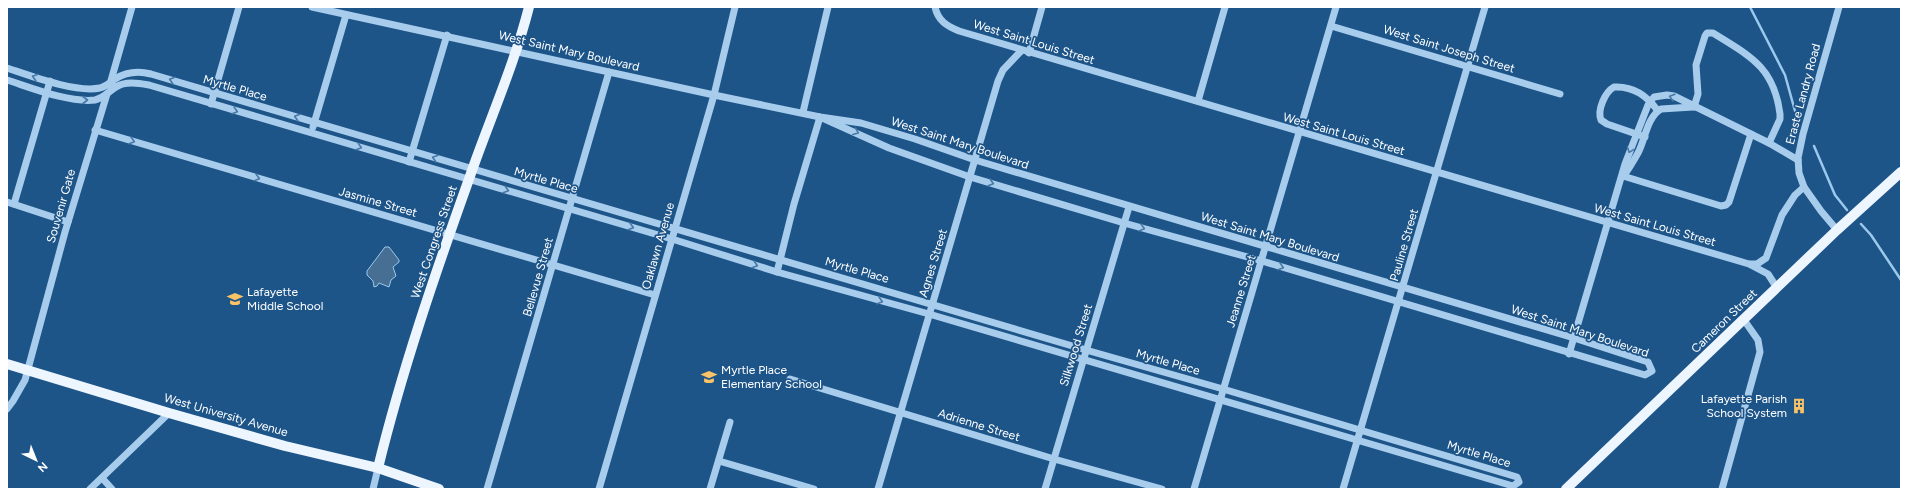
<svg xmlns="http://www.w3.org/2000/svg" width="1908" height="496" font-family="Figtree,sans-serif">
	<rect width="100%" height="100%" fill="#1d5589"/>
	<path fill="#476f94" stroke="#9bc8ed" d="M 385,247 L 389,247 L 399,260 L 399,262 L 393,267 L 396,276 L 391,280 L 389,287 L 379,283 L 377,286 L 374,287 L 373,281 L 367,275 L 367,271 Z"/>
	<g fill="none" stroke-linecap="round" stroke-linejoin="round">
		<g stroke="#9bc8ed" stroke-width="2.5">
			<path d="M 1750,7 L 1785,75 L 1795,111"/>
			<path d="M 1814,146 L 1835,195 L 1847,210"/>
			<path d="M 1861,224 L 1871,235 L 1901,280"/>
		</g>
		<g stroke="#a8ccec" stroke-width="7">
			<path d="M 312,7 L 714,95 L 820,117 L 861,123 L 915,139 L 975,160 L 1574,338 L 1648,362 L 1652,371 L 1645,375 L 1262,261 L 1124,223 L 970,177 L 889,148 L 820,117"/>
			<path d="M 935,7 C 938,21 947,26 959,31 L 1749,264 L 1768,274 L 1777,288"/>
			<path d="M 1331,26 L 1560,94"/>
			<path d="M 1029,53 L 1042,7"/>
			<path d="M 7,68 C 31,76 76,93 100,88 C 107,86 110,83 115,79 C 126,72 139,71 151,74 L 1086,350 L 1223,389 L 1517,477 L 1519,482 L 1513,486 L 929,314 L 777,272 L 672,239 L 149,85 C 138,83 125,81 116,87 C 108,92 104,98 95,100 C 69,103 32,88 7,80"/>
			<path d="M 110,84 L 132,7"/>
			<path d="M 1198,101 L 1225,7"/>
			<path d="M 211,104 L 239,7"/>
			<path d="M 1694,107 L 1698,94 L 1696,65 L 1705,36 L 1707,33 L 1713,33 C 1750,56 1774,67 1780,114 L 1780,119 L 1769,143"/>
			<path d="M 803,112 L 828,7"/>
			<path d="M 313,127 L 346,15"/>
			<path d="M 95,130 L 655,295"/>
			<path d="M 1645,137 L 1607,124 L 1601,120 C 1597,110 1605,92 1614,87 C 1634,86 1647,96 1658,111"/>
			<path d="M 409,162 L 447,35"/>
			<path d="M 1625,174 C 1630,167 1634,160 1638,153 C 1645,140 1647,117 1661,109 L 1693,107"/>
			<path d="M 1623,176 L 1721,206 L 1726,205 L 1729,202 L 1751,134"/>
			<path d="M 7,202 L 68,222"/>
			<path d="M 14,204 L 50,81"/>
			<path d="M 1837,230 L 1821,211 L 1804,187 L 1799,173 L 1798,158 L 1803,134 L 1839,7"/>
			<path d="M 1750,264 L 1757,264 L 1766,258 L 1782,215 L 1795,195 L 1804,187"/>
			<path d="M 777,272 L 794,204 L 820,117"/>
			<path d="M 1569,354 L 1625,164 L 1648,105 L 1654,97 L 1667,95 L 1674,96 L 1769,143 L 1798,160"/>
			<path d="M 790,379 L 1054,459 L 1162,489"/>
			<path d="M 7,409 L 13,401 L 25,380 L 65,232 L 107,94"/>
			<path d="M 719,461 L 814,489"/>
			<path d="M 102,478 L 112,489"/>
			<path d="M 90,489 L 169,413"/>
			<path d="M 373,489 L 378,468"/>
			<path d="M 487,489 L 609,72"/>
			<path d="M 599,489 L 714,95 L 735,7"/>
			<path d="M 710,489 L 730,422"/>
			<path d="M 878,489 L 998,81 L 1003,70 L 1021,51"/>
			<path d="M 1045,489 L 1129,207"/>
			<path d="M 1194,489 L 1336,7"/>
			<path d="M 1343,489 L 1485,7"/>
			<path d="M 1722,489 L 1760,352 L 1758,340 L 1744,320"/>
		</g>
		<g stroke="#edf5ff" stroke-width="10">
			<path d="M 7,364 L 169,413 L 285,446 L 378,468 L 439,489"/>
			<path d="M 378,468 C 402,370 435,274 469,179 C 489,121 514,66 529,7"/>
			<path d="M 1566,489 L 1837,230 L 1901,172"/>
		</g>
	</g>
	<defs><path id="oneway-chevron" d="M-2-3.5L2.5 0L-2 3.5" fill="none" stroke-width="1.6" stroke-linecap="round" stroke-linejoin="round"/></defs>
	<g stroke="#4779a7">
		<use href="#oneway-chevron" transform="translate(35 77) rotate(-163)"/>
		<use href="#oneway-chevron" transform="translate(172 80) rotate(-163)"/>
		<use href="#oneway-chevron" transform="translate(1672 97) rotate(-164)"/>
		<use href="#oneway-chevron" transform="translate(85 100)"/>
		<use href="#oneway-chevron" transform="translate(235 111) rotate(16)"/>
		<use href="#oneway-chevron" transform="translate(297 117) rotate(-164)"/>
		<use href="#oneway-chevron" transform="translate(856 132) rotate(23)"/>
		<use href="#oneway-chevron" transform="translate(132 141) rotate(16)"/>
		<use href="#oneway-chevron" transform="translate(359 147) rotate(17)"/>
		<use href="#oneway-chevron" transform="translate(1630 150) rotate(110)"/>
		<use href="#oneway-chevron" transform="translate(435 158) rotate(-163)"/>
		<use href="#oneway-chevron" transform="translate(257 178) rotate(16)"/>
		<use href="#oneway-chevron" transform="translate(991 183) rotate(17)"/>
		<use href="#oneway-chevron" transform="translate(506 190) rotate(17)"/>
		<use href="#oneway-chevron" transform="translate(631 227) rotate(16)"/>
		<use href="#oneway-chevron" transform="translate(1142 228) rotate(15)"/>
		<use href="#oneway-chevron" transform="translate(755 265) rotate(17)"/>
		<use href="#oneway-chevron" transform="translate(1281 267) rotate(17)"/>
		<use href="#oneway-chevron" transform="translate(880 301) rotate(16)"/>
	</g>
	<defs>
		<symbol id="school-bare" viewBox="-9 -9 18 18"><path d="M0-5L7-2L0 1L-7-2ZM-4 1L0 2.5L4 1V4Q0 6-4 4Z" fill="#fbc366" stroke="#1d5589" stroke-width="2.5" paint-order="stroke"/></symbol>
		<symbol id="building-bare" viewBox="-9 -9 18 18"><path d="M-4-6H4V6H1V3H-1V6H-4ZM-2.5-4.3h1.7v1.8h-1.7ZM.8-4.3h1.7v1.8H.8ZM-2.5-1h1.7V.8h-1.7ZM.8-1h1.7V.8H.8Z" fill="#fbc366" stroke="#1d5589" stroke-width="2.5" paint-order="stroke"/></symbol>
	</defs>
	<g fill-rule="evenodd">
		<use href="#school-bare" x="224" y="288" width="22" height="22"/>
		<use href="#school-bare" x="698" y="366" width="22" height="22"/>
		<use href="#building-bare" x="1788" y="395" width="22" height="22"/>
	</g>
	<g text-anchor="middle" dominant-baseline="central" stroke-width="3.5" stroke-linejoin="round" paint-order="stroke">
		<g font-size="12" fill="#fff" stroke="#1d5589">
			<text transform="translate(1034 42) rotate(17)">West Saint Louis Street</text>
			<text transform="translate(1449 49) rotate(17)">West Saint Joseph Street</text>
			<text transform="translate(569 51) rotate(13)">West Saint Mary Boulevard</text>
			<text transform="translate(235 88) rotate(16)">Myrtle Place</text>
			<text transform="translate(1803 94) rotate(-75)">Eraste Landry Road</text>
			<text transform="translate(1344 134) rotate(16)">West Saint Louis Street</text>
			<text transform="translate(960 143) rotate(18)">West Saint Mary Boulevard</text>
			<text transform="translate(546 180) rotate(16)">Myrtle Place</text>
			<text transform="translate(378 202) rotate(16)">Jasmine Street</text>
			<text transform="translate(61 206) rotate(-74)">Souvenir Gate</text>
			<text transform="translate(1655 225) rotate(16)">West Saint Louis Street</text>
			<text transform="translate(1270 237) rotate(17)">West Saint Mary Boulevard</text>
			<text transform="translate(434 242) rotate(-71)">West Congress Street</text>
			<text transform="translate(1404 245) rotate(-74)">Pauline Street</text>
			<text transform="translate(658 246) rotate(-74)">Oaklawn Avenue</text>
			<text transform="translate(933 263) rotate(-73)">Agnes Street</text>
			<text transform="translate(857 270) rotate(16)">Myrtle Place</text>
			<text transform="translate(538 277) rotate(-74)">Bellevue Street</text>
			<text transform="translate(1241 291) rotate(-73)">Jeanne Street</text>
			<text transform="translate(1724 321) rotate(-44)">Cameron Street</text>
			<text transform="translate(1580 331) rotate(18)">West Saint Mary Boulevard</text>
			<text transform="translate(1076 345) rotate(-73)">Silkwood Street</text>
			<text transform="translate(1168 362) rotate(16)">Myrtle Place</text>
			<text transform="translate(226 415) rotate(16)">West University Avenue</text>
			<text transform="translate(979 425) rotate(17)">Adrienne Street</text>
			<text transform="translate(1479 454) rotate(17)">Myrtle Place</text>
		</g>
		<g font-size="12" fill="#fff" stroke="#1d5589" text-anchor="start">
			<text x="247" y="292">Lafayette<tspan x="247" dy="14">Middle School</tspan></text>
			<text x="721" y="370">Myrtle Place<tspan x="721" dy="14">Elementary School</tspan></text>
			<text x="1787" y="399" text-anchor="end">Lafayette Parish<tspan x="1787" dy="14">School System</tspan></text>
		</g>
	</g>
	<rect width="1908" height="496" fill="none" stroke="#ffffff" stroke-width="16"/>
	<g transform="translate(36 460) rotate(137)" stroke="#1d5589" stroke-width="3" paint-order="stroke">
	<path d="M0-3L7 15L0 10L-7 15Z" fill="#ffffff"/>
	<text y="-6" font-size="11" font-weight="bold" text-anchor="middle" fill="#ffffff">N</text>
	</g>
</svg>
